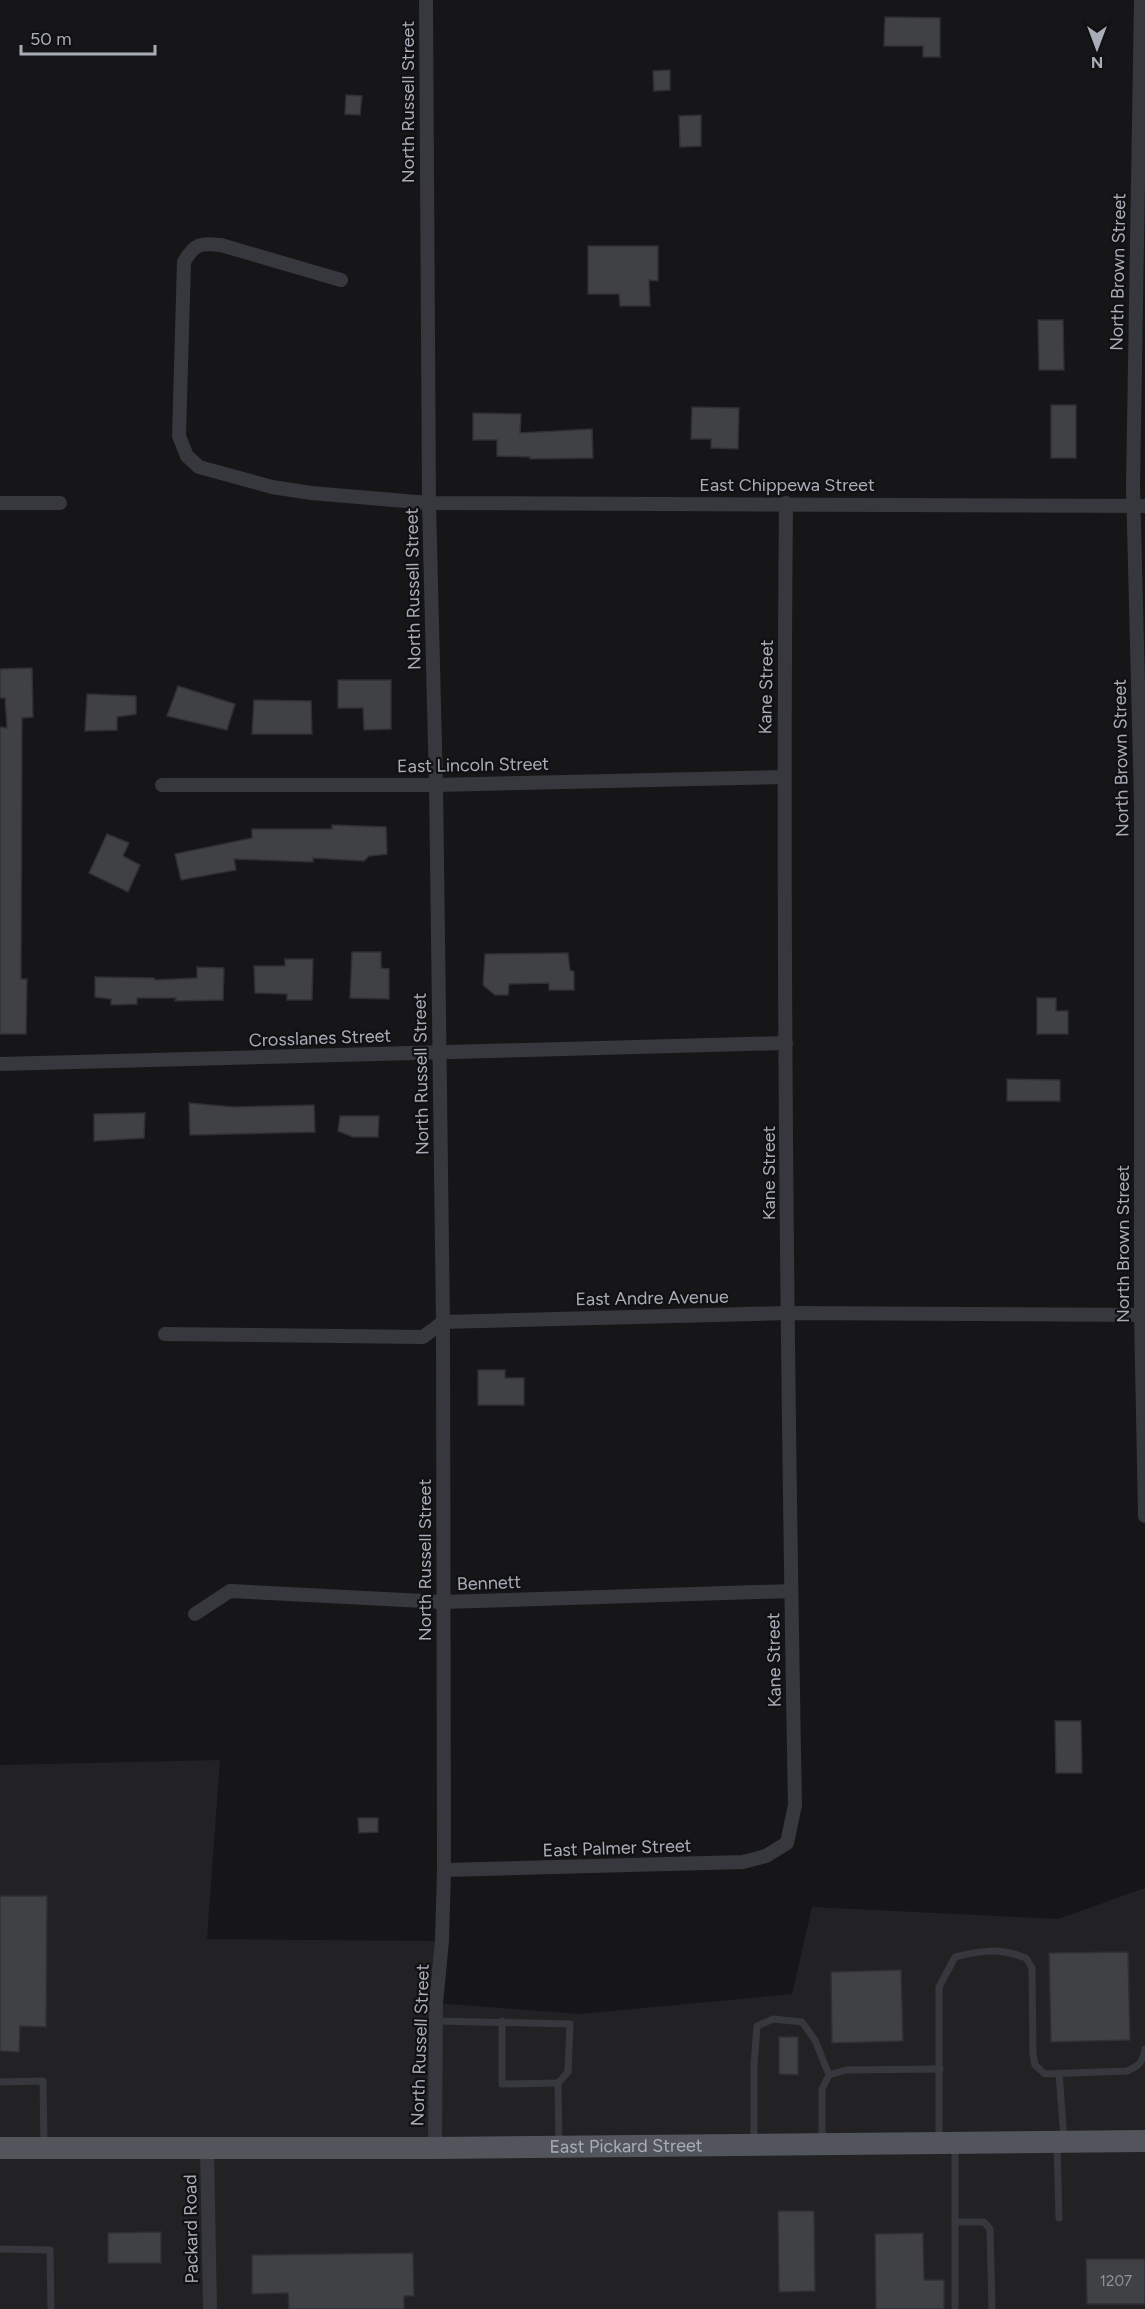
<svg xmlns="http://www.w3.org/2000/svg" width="1145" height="2309" font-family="Figtree,sans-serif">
	<rect width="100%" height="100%" fill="#161618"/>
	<path fill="#222225" d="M 220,1760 L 207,1939 L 442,1941 L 436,2003 L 579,2014 L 792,1994 L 812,1907 L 1058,1919 L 1145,1888 L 1145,2309 L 0,2309 L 0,1765 Z"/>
	<g fill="#404145" stroke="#303034" stroke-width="1.5">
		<path d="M 885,17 L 940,18 L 940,57 L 923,57 L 923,46 L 884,46 Z"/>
		<path d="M 670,70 L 670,90 L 654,91 L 653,71 Z"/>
		<path d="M 346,95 L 362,96 L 360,115 L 345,114 Z"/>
		<path d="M 701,115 L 701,146 L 680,147 L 679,116 Z"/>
		<path d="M 588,246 L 658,246 L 658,281 L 649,280 L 650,306 L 620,306 L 619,294 L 588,294 Z"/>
		<path d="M 1038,320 L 1063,320 L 1064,370 L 1039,370 Z"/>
		<rect x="1051" y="405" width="25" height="53"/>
		<path d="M 692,407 L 739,408 L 738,449 L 711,448 L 711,439 L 691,439 Z"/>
		<path d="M 473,413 L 521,414 L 520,433 L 592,429 L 593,458 L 530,459 L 530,457 L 497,456 L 497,440 L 473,440 Z"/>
		<path d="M 32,668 L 33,717 L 22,718 L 21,979 L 27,979 L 26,1034 L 0,1034 L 0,727 L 7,728 L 5,698 L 0,698 L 0,669 Z"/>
		<path d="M 338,680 L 391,680 L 391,729 L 364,730 L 363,708 L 338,708 Z"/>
		<path d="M 178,686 L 235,704 L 227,730 L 167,716 Z"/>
		<path d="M 87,694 L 136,696 L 136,714 L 117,717 L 117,730 L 85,731 Z"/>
		<path d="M 254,700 L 311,701 L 312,734 L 252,734 Z"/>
		<path d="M 332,825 L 386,827 L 387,854 L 369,856 L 364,861 L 313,858 L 313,862 L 234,859 L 236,870 L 181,880 L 175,854 L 252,838 L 252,829 L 332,829 Z"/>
		<path d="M 107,834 L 129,843 L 123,856 L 140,865 L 128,892 L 89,873 Z"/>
		<path d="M 352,952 L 381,952 L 381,968 L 389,969 L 389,999 L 350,998 Z"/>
		<path d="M 568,953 L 570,970 L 574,972 L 574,990 L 549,990 L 549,983 L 509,984 L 508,995 L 495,995 L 483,985 L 485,954 Z"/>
		<path d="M 285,959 L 313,959 L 312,1000 L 287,1000 L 287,994 L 255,993 L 254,966 L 285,966 Z"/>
		<path d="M 197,967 L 224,968 L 223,1000 L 175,1001 L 176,998 L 137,998 L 137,1004 L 111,1005 L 111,999 L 95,997 L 95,977 L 154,978 L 155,980 L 197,978 Z"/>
		<path d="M 1037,998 L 1056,998 L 1056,1011 L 1068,1011 L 1068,1034 L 1037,1034 Z"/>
		<path d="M 1007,1079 L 1060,1080 L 1060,1101 L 1007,1101 Z"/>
		<path d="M 189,1103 L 233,1107 L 314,1105 L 315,1132 L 190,1135 Z"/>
		<path d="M 145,1113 L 144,1138 L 94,1141 L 94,1114 Z"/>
		<path d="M 340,1116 L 379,1116 L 378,1137 L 353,1137 L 338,1131 Z"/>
		<path d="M 478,1370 L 505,1370 L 505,1378 L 524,1378 L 524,1405 L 478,1405 Z"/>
		<path d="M 1055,1721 L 1081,1721 L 1082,1773 L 1056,1773 Z"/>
		<path d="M 358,1818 L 378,1818 L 378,1832 L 359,1833 Z"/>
		<path d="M 0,1896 L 47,1896 L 46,2027 L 20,2026 L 19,2052 L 0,2051 Z"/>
		<path d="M 1128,1952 L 1130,2040 L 1051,2042 L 1049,1953 Z"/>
		<path d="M 901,1970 L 903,2041 L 832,2043 L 831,1972 Z"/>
		<path d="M 779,2037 L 798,2037 L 798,2075 L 779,2074 Z"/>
		<path d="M 778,2211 L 814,2211 L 815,2291 L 779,2292 Z"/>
		<path d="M 161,2232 L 161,2263 L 108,2263 L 108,2233 Z"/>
		<path d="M 923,2233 L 924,2280 L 944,2280 L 944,2309 L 876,2309 L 875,2234 Z"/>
		<path d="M 413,2253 L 414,2296 L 404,2296 L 404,2309 L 289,2309 L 288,2293 L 252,2294 L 252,2255 Z"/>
		<path d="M 1086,2259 L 1145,2259 L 1145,2304 L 1087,2304 Z"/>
	</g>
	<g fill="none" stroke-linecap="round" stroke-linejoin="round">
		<g stroke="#37383d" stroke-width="7">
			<path d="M 436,2021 L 570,2024 L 568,2072 L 558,2083 L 559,2144"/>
			<path d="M 502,2021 L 502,2084 L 558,2083"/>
			<path d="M 1059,2073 L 1064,2139"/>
			<path d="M 0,2082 L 43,2081 L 44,2146"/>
			<path d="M 939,2140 L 939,1987 L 955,1957 C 982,1950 1000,1948 1026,1958 L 1032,1968 L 1033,2054 L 1035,2065 L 1045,2074 L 1127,2071 C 1139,2066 1143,2062 1145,2049"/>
			<path d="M 754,2142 L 754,2065 L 757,2026 L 773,2019 L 802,2022 L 815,2040 L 829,2075"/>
			<path d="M 822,2142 L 822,2089 L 829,2075 L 846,2070 L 940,2069"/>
			<path d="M 1057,2144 L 1059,2218"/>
			<path d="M 955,2145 L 955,2309"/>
			<path d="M 955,2222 L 984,2222 L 990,2229 L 992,2309"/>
			<path d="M 0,2249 L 50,2250 L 51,2309"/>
		</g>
		<g stroke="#37383d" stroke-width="14">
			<path d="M 426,0 L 429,503 L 436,785 L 443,1322 L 444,1870 L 442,1941 L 436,2003 L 435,2148"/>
			<path d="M 1141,0 L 1133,486 L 1141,803 L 1141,1315 L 1145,1516"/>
			<path d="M 341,280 L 221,245 C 200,243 195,243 184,262 L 179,436 L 187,456 L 199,467 L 272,487 L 311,493 L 429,503 L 1145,506"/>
			<path d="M 0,503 L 60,503"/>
			<path d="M 162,785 L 436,785 L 784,777"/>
			<path d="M 0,1064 L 786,1043"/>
			<path d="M 165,1334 L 423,1337 L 443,1322 L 788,1313 L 1145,1315"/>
			<path d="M 195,1614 L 230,1591 L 443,1602 L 791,1591"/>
			<path d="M 444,1870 L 743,1862 L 766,1856 L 787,1843 L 795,1805 C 787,1371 782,937 786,503"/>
			<path d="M 207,2148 L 210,2309"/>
		</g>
		<path stroke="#53555c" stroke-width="22" id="s1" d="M 0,2148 L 435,2148 L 1145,2141"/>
	</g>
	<g text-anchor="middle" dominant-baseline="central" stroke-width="4.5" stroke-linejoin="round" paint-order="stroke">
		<g font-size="15" fill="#8e929b">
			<text x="1116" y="2281">1207</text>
		</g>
		<g font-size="18" fill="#a8adb8" stroke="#111113">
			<text transform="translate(408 102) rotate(-90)">North Russell Street</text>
			<text transform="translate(1118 272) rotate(-89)">North Brown Street</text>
			<text x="787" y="485">East Chippewa Street</text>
			<text transform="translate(413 589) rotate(-91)">North Russell Street</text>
			<text transform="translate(766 687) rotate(-89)">Kane Street</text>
			<text transform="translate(1121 758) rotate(-91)">North Brown Street</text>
			<text transform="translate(473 765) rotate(-1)">East Lincoln Street</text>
			<text transform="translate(320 1038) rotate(-2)">Crosslanes Street</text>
			<text transform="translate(421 1074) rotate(-91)">North Russell Street</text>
			<text transform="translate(769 1173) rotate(-90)">Kane Street</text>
			<text transform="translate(1123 1244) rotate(-90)">North Brown Street</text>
			<text transform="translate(652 1298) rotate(-1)">East Andre Avenue</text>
			<text transform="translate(425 1560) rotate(-90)">North Russell Street</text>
			<text transform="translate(489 1583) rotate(-2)">Bennett</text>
			<text transform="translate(774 1660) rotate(-91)">Kane Street</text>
			<text transform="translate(617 1848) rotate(-2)">East Palmer Street</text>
			<text transform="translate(420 2045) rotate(-88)">North Russell Street</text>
			<text stroke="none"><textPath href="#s1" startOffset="626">East Pickard Street</textPath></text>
			<text transform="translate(191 2229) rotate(-91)">Packard Road</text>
		</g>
	</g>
	<g transform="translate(1097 48) rotate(180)" stroke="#111113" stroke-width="4.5" paint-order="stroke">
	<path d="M0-4.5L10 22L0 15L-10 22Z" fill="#a8adb8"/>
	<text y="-9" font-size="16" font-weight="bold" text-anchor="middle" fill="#a8adb8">N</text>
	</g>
	<path d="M21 45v9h134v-9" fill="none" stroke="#a8adb8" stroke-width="3"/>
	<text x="30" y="45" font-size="18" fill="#a8adb8" stroke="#111113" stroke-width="4.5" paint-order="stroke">50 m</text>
</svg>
